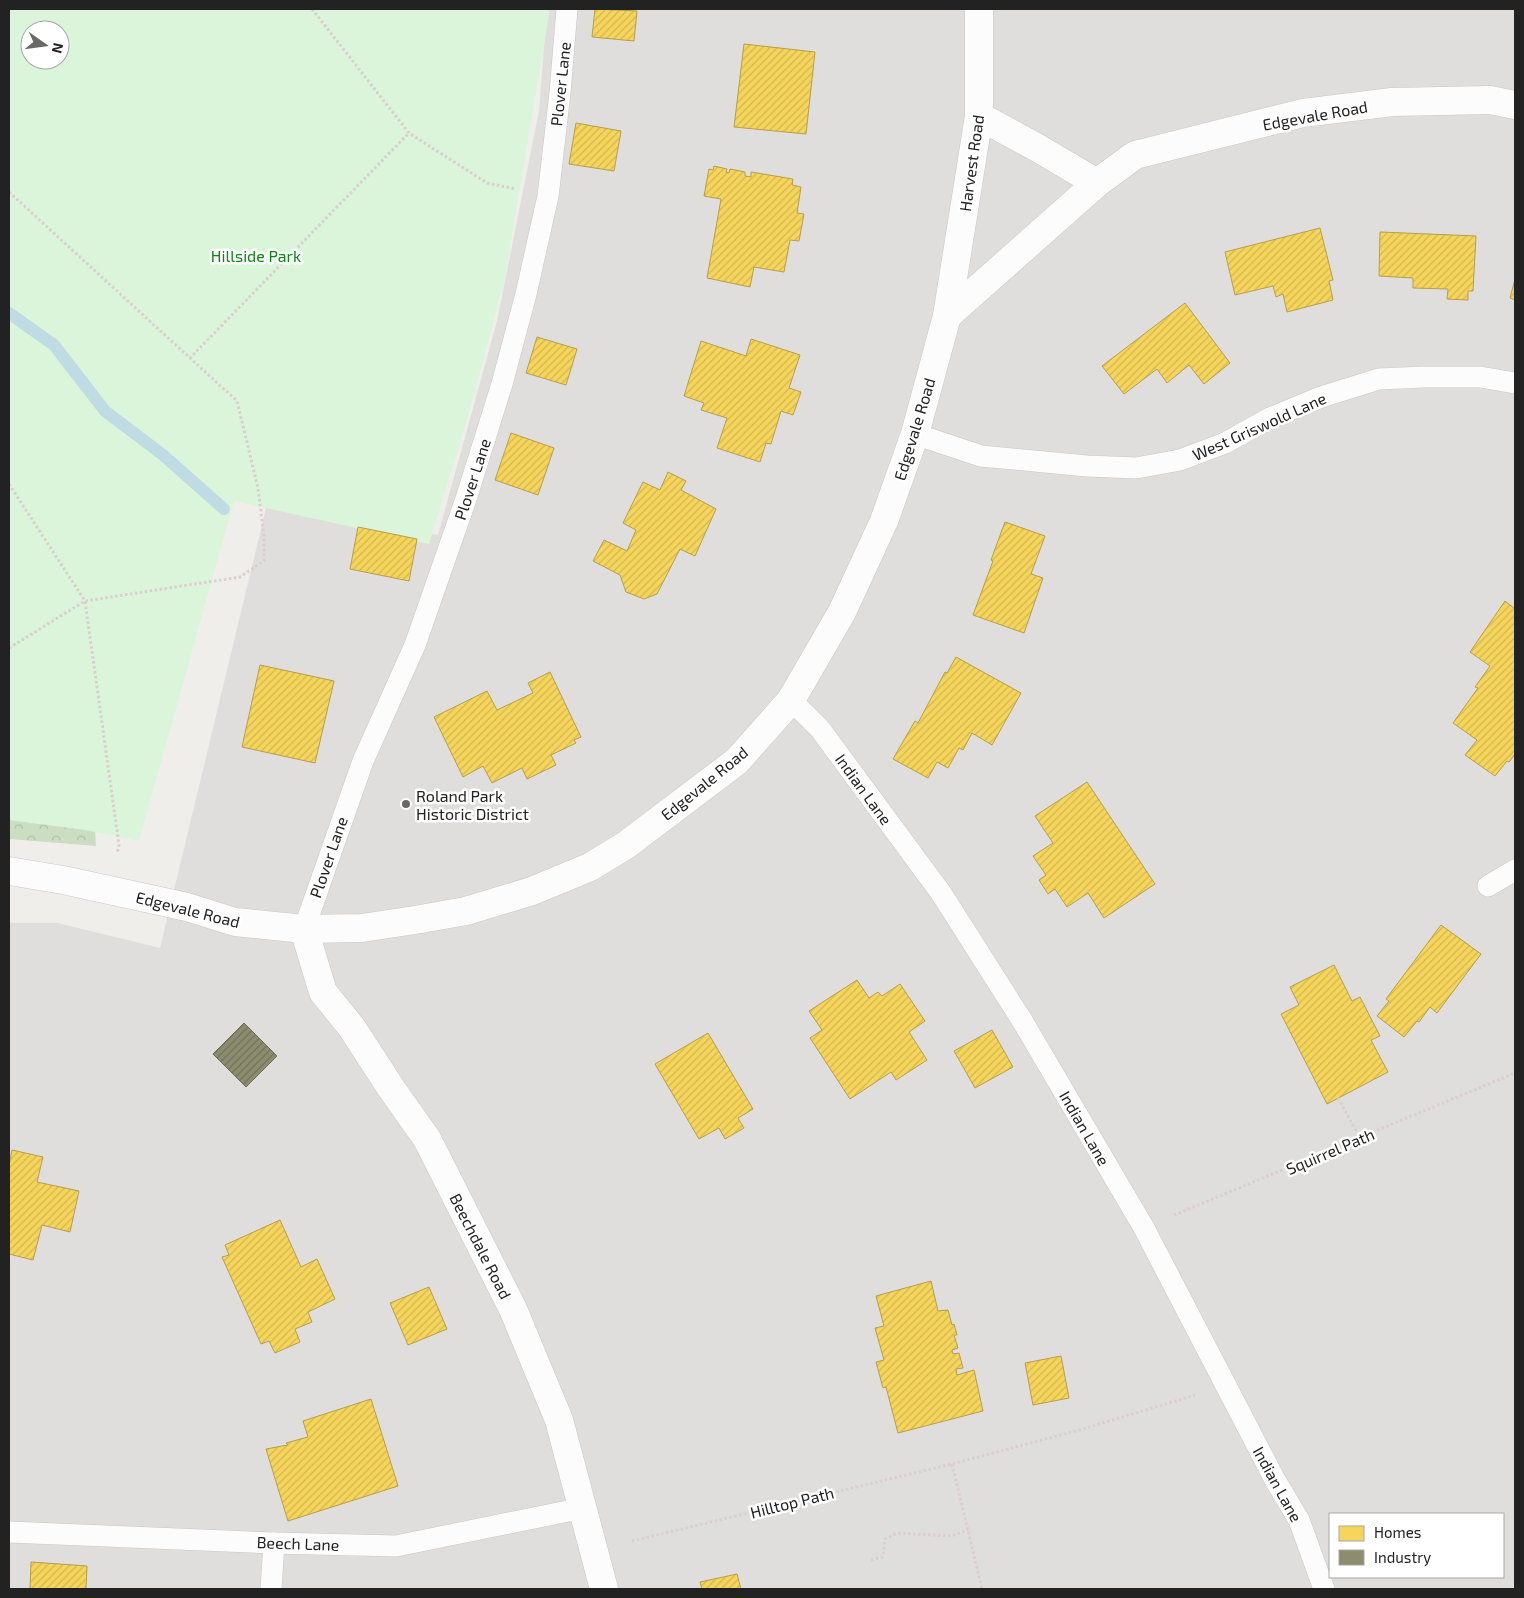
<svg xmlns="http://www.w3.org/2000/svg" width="1524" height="1598" font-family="'Exo 2',sans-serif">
	<defs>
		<pattern id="forest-crowns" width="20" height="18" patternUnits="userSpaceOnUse" patternTransform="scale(1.25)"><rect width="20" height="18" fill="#cbdec1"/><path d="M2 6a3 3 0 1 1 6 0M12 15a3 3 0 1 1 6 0" fill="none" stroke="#aebea6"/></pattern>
		<pattern id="homes-hatch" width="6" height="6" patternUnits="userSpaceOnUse" patternTransform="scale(1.25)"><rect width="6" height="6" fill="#f6d55c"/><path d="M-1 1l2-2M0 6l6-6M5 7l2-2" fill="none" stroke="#d3b750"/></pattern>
		<pattern id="industry-hatch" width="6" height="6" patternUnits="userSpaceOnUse" patternTransform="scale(1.25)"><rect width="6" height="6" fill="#8c8c6e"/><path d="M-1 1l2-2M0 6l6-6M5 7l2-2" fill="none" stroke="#72725a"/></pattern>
	</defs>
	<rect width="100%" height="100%" fill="#f0eeeb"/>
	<path fill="#dfdedc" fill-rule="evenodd" d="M 547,9 L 1515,9 L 1515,1589 L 9,1589 L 9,923 L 58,923 L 160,948 L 268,500 L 438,535 L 497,321 L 539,111 ZM 1330,1514 L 1503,1514 L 1503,1577 L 1330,1577 Z"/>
	<path fill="url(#forest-crowns)" d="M 9,797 L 93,802 L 96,846 L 9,839 Z"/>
	<path fill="#daf5da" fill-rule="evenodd" d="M 9,9 L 550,9 L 505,277 L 469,413 L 429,544 L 234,501 L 139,841 L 85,830 L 9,820 ZM 30,30 L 60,30 L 60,60 L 30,60 Z"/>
	<g fill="url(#homes-hatch)" stroke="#b69f4b">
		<path d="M 595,9 L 637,11 L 634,41 L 592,37 Z"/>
		<path d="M 744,44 L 815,52 L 806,134 L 734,127 Z"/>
		<path d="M 576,123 L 621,131 L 614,171 L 569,164 Z"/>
		<path d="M 714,166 L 727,169 L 726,172 L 729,173 L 730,169 L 745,172 L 745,176 L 751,177 L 751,172 L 793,179 L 792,185 L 801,187 L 797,213 L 804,214 L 799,241 L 790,240 L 784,272 L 754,267 L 750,287 L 707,278 L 721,199 L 704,196 L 709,169 L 713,170 Z"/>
		<path d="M 1320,228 L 1333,280 L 1329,281 L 1333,300 L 1287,312 L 1283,294 L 1276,297 L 1273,286 L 1235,295 L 1225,252 Z"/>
		<path d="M 1380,232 L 1476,236 L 1473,291 L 1468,291 L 1468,300 L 1447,299 L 1448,289 L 1413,288 L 1413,278 L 1379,276 Z"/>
		<path d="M 1515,279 L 1515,300 L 1510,298 Z"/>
		<path d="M 1185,303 L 1230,363 L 1204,384 L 1189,365 L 1167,383 L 1157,369 L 1124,394 L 1102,366 Z"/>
		<path d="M 537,337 L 577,349 L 566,385 L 526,373 Z"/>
		<path d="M 751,339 L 800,355 L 789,388 L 801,392 L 793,415 L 781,411 L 771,444 L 766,443 L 760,462 L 717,448 L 727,418 L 701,410 L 704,403 L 684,396 L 701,341 L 746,356 Z"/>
		<path d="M 511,433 L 554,448 L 538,495 L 495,480 Z"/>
		<path d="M 668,472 L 686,481 L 681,490 L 716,509 L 695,556 L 680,549 L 657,594 L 644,599 L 626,592 L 620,575 L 593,561 L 604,540 L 627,551 L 636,530 L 623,523 L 643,482 L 660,490 Z"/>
		<path d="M 1005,522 L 1045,536 L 1031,574 L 1043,578 L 1024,633 L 973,615 L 993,561 L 991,560 Z"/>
		<path d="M 358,527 L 417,539 L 409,581 L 350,569 Z"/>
		<path d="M 1505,601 L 1515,609 L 1515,754 L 1509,762 L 1507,761 L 1495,776 L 1465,755 L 1477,740 L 1453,723 L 1478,688 L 1475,687 L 1490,666 L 1470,652 Z"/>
		<path d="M 956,657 L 1021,693 L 992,745 L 972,733 L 963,750 L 959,748 L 948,768 L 937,762 L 928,778 L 893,759 L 915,721 L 918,723 L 945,672 L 947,673 Z"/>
		<path d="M 260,665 L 334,681 L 315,763 L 242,747 Z"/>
		<path d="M 550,672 L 581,737 L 574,740 L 576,743 L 551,755 L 556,765 L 527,779 L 522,768 L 492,783 L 483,766 L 463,777 L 434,717 L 487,691 L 497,710 L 533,693 L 528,683 Z"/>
		<path d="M 1087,782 L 1155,884 L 1104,918 L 1088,893 L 1067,907 L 1055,889 L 1048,894 L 1039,880 L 1046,875 L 1033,856 L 1053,843 L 1035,816 Z"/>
		<path d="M 1441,925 L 1481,954 L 1437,1013 L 1430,1007 L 1419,1022 L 1417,1021 L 1404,1037 L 1377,1016 L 1389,1001 L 1386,999 Z"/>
		<path d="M 1334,965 L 1352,1001 L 1360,997 L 1380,1036 L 1371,1040 L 1388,1072 L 1327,1104 L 1281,1014 L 1299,1005 L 1290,987 Z"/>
		<path d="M 857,980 L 869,998 L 878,992 L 882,996 L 900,984 L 925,1021 L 909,1032 L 927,1060 L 896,1080 L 891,1072 L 850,1099 L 810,1038 L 822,1030 L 809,1011 Z"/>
		<path d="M 992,1030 L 1013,1067 L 975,1088 L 954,1051 Z"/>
		<path d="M 708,1033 L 753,1109 L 738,1118 L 744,1128 L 725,1139 L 719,1128 L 699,1139 L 655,1064 Z"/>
		<path d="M 12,1150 L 43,1157 L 37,1182 L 79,1191 L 70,1232 L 42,1225 L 33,1260 L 9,1254 L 9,1166 Z"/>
		<path d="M 280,1220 L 301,1267 L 317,1259 L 335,1299 L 308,1312 L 312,1322 L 295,1329 L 300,1342 L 275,1353 L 269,1341 L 261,1344 L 222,1257 L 229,1255 L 225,1245 Z"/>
		<path d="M 931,1281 L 938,1311 L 948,1310 L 952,1325 L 954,1324 L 957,1335 L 954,1335 L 958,1348 L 952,1350 L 953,1354 L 959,1353 L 963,1368 L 956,1369 L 957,1375 L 974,1370 L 983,1411 L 898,1433 L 886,1387 L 883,1388 L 876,1362 L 884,1360 L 875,1328 L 884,1326 L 876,1296 Z"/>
		<path d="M 429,1287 L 447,1329 L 408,1345 L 390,1303 Z"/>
		<path d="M 1061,1356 L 1069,1398 L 1033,1405 L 1025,1363 Z"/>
		<path d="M 371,1399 L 398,1486 L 288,1521 L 266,1449 L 288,1445 L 286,1443 L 308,1437 L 303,1421 Z"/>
		<path d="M 31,1562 L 87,1566 L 86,1589 L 30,1589 Z"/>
		<path d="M 737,1574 L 741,1589 L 702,1589 L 700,1582 Z"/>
	</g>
	<path fill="url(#industry-hatch)" stroke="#6c6c57" d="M 244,1023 L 277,1056 L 246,1087 L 213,1054 Z"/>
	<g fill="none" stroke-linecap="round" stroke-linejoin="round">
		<path stroke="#bfdbe3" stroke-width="12" d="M 9,313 L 54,345 L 105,411 L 163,455 L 224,509"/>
		<defs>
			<g id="lane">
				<path d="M 915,434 L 981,456 L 1087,466 L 1136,468 L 1180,460 L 1225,443 L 1270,418 L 1321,397 L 1379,379 L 1424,377 L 1480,377 L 1515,383"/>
				<path d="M 791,700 L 820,729 L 941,893 L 1023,1022 L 1144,1228 L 1275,1480 L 1299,1520 L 1324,1589"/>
				<path d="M 1488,886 L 1515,870"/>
				<path d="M 304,929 L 363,761 L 415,645 L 466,499 L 502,384 L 526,294 L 548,196 L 560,93 L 567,9"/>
				<path d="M 9,1532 L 274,1543 L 396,1546 L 583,1508"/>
				<path d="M 271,1589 L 274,1543"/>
			</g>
			<g id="street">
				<path d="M 979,116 L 1036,147 L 1097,183"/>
				<path d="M 947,316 L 1097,183 L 1135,155 L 1303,113 L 1392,102 L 1490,100 L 1515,105"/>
				<path d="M 9,871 L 63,880 L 187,907 L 235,922 L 304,929 L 362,928 L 415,920 L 466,911 L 532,891 L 590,867 L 626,845 L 737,761 L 791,700 L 842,612 L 884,521 L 915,434 L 947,316 L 979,116 L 979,9"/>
				<path d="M 304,929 L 323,992 L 352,1028 L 391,1088 L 427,1139 L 513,1309 L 559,1420 L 604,1589"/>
			</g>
		</defs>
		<use href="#lane" stroke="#c9c8c7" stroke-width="22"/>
		<use href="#street" stroke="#c9c8c7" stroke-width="29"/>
		<g stroke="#dccecd" stroke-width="3" stroke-dasharray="2.5 2.5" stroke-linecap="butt">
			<path d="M 312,9 L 409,133 L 487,183 L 516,189"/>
			<path d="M 9,192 L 190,358 L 409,133"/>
			<path d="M 9,484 L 85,601 L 240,577 L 264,561 L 264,536 L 258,488 L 237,401 L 190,358"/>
			<path d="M 9,648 L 85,601 L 119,845 L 117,854"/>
			<path d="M 1338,1098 L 1360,1138"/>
			<path d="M 1174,1215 L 1515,1073"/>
			<path d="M 952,1464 L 982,1589"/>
			<path d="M 632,1541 L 952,1464 L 1083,1429 L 1195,1395"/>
			<path d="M 871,1560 L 883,1557 L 885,1539 L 897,1533 L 951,1536 L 968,1530"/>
		</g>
		<use href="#lane" stroke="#fdfcfc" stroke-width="21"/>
		<use href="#street" stroke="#fdfcfc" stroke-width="28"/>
	</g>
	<circle fill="#6a6968" stroke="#fff" stroke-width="2" cx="406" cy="804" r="5"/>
	<g text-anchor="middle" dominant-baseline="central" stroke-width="5" stroke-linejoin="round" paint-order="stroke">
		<g font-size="16" fill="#222" stroke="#fff">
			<text transform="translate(560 84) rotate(-84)">Plover Lane</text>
			<text transform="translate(1315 115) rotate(-10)">Edgevale Road</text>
			<text transform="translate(971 163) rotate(-82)">Harvest Road</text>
			<text transform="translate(1259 426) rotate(-24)">West Griswold Lane</text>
			<text transform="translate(914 429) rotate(-73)">Edgevale Road</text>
			<text transform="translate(472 479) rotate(-72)">Plover Lane</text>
			<text transform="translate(704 783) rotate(-39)">Edgevale Road</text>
			<text transform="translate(864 789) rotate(54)">Indian Lane</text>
			<text transform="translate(328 857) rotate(-71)">Plover Lane</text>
			<text transform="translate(188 909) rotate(14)">Edgevale Road</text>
			<text transform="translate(1085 1128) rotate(60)">Indian Lane</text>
			<text transform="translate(1330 1151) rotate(-23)">Squirrel Path</text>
			<text transform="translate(481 1246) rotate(63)">Beechdale Road</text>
			<text transform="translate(1278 1484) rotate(61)">Indian Lane</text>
			<text transform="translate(792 1502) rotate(-14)">Hilltop Path</text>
			<text transform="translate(298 1543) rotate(2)">Beech Lane</text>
		</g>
		<g font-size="16" fill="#0c8416" stroke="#fff">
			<text x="256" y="255">Hillside Park</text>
		</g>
		<g font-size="16" fill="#222" stroke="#fff" text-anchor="start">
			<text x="416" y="795">Roland Park<tspan x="416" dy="18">Historic District</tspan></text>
		</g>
	</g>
	<rect width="1524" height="1598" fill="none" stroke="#222222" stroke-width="20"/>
	<rect x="1329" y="1513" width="175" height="65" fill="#ffffff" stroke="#a7a7a7"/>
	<rect x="1339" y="1526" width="25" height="15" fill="#f6d55c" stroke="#a7a7a7"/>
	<text x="1374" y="1538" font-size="15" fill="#222222">Homes</text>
	<rect x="1339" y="1550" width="25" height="15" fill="#8c8c6e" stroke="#a7a7a7"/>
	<text x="1374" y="1563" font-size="15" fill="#222222">Industry</text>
	<g transform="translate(45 45) rotate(104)"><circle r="24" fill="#ffffff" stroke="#a7a7a7"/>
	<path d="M0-4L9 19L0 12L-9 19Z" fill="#6a6968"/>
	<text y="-8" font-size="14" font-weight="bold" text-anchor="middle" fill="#222222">N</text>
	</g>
</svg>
